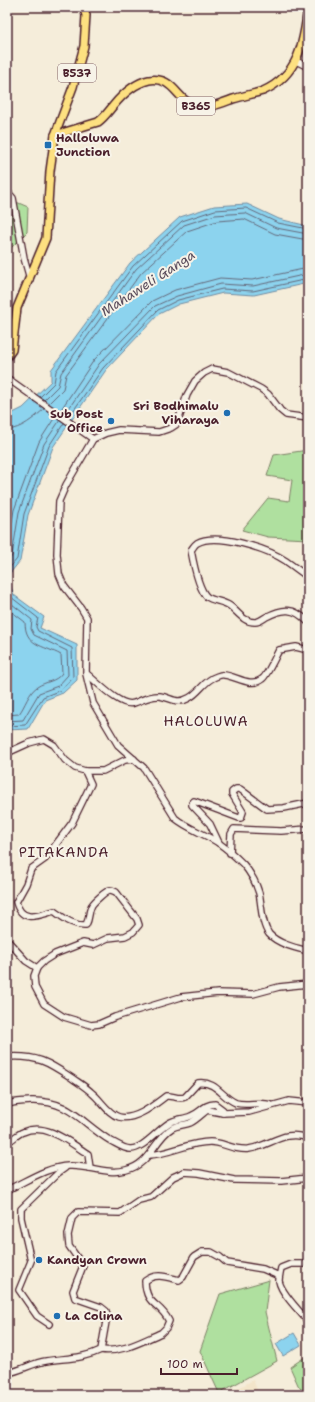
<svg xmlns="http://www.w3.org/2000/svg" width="315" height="1402" font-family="'Shantell Sans',sans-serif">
	<rect width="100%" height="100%" fill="#f5edda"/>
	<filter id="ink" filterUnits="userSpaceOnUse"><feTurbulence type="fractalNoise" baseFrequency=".025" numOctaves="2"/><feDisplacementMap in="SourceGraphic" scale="8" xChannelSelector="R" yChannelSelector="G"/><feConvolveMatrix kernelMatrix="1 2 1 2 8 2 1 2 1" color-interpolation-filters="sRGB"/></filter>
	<g filter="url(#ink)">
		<path fill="#f3e5ca" d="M 253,1380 L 259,1394 L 229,1395 L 228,1394 Z"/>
		<g fill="#afe09f" stroke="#7c8065">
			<path d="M 7,198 L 28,207 L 27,232 L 7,252 Z"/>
			<path d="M 308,450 L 308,539 L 268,537 L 242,530 L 268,498 L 289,501 L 292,480 L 267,476 L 274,455 Z"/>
			<path d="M 269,1280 L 265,1312 L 277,1361 L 219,1393 L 200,1351 L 220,1294 Z"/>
			<path d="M 308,1355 L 308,1395 L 305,1395 L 298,1385 L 290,1367 Z"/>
		</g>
		<g fill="#8cd3ee" stroke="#728ba0">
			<path d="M 247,204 L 279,219 L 308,226 L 308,283 L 254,295 L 223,293 L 179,304 L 159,314 L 106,370 L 53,447 L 28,515 L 20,561 L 7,577 L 14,595 L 44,617 L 40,628 L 77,645 L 77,680 L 63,693 L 45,700 L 28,729 L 7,730 L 7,416 L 23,408 L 51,381 L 51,370 L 130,263 L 180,217 L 214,206 Z"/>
			<path d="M 294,1333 L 301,1345 L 283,1356 L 276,1344 Z"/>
		</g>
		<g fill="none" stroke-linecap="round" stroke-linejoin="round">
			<g stroke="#646779" stroke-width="1">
				<path d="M 40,397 L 54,383 L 56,371 L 133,266 L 182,221 L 215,210 L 246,208 L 278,223 L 308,229"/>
				<path d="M 44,400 L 58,386 L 61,373 L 136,269 L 184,225 L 215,215 L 245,213 L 276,228 L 308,234"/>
				<path d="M 49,403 L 63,389 L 66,375 L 141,273 L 187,231 L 217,221 L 244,219 L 275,234 L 308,240"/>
				<path d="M 60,411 L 94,360 L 152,301 L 175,290 L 220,278 L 252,280 L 308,268"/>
				<path d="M 65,414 L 99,364 L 155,306 L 177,296 L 221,284 L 253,286 L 308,274"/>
				<path d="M 69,417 L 103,368 L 158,310 L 178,300 L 222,289 L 253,291 L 308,279"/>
				<path d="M 7,430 C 22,429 34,418 44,409"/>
				<path d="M 7,550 L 14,510 L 39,442 L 55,417"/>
				<path d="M 7,563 L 12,556 L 19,512 L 44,444 L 60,420"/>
				<path d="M 7,571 L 17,559 L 24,514 L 49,446 L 64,423"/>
				<path d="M 7,587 L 11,597 L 38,618 L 36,627 L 38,631 L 72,648 L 73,677 L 61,690 L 43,697 L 25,725 L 7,726"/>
				<path d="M 7,600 L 32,620 L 31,629 L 34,635 L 67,651 L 68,675 L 58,686 L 39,693 L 23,720 L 7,721"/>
				<path d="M 7,608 L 25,622 C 25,646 43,645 61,655 L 62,673 C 56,682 46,681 37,687 C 29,692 25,706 19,714 L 7,715"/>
			</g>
			<defs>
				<g id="minor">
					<path d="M 296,61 L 308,67"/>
					<path d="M 7,191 L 13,198 L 24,258 L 30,279"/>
					<path d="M 7,378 L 93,439"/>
					<path d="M 308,418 L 286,415 L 280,410 L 268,394 L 261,389 L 228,372 L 212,369 L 204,373 L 195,381 L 187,395 L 177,424 L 171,428 L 159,432 L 119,430 L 106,433 L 93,439 L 66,485 L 59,501 L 57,554 L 59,574 L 64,586 L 81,608 L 87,618 L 86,674 L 93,703 L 118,745 L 144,768 L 175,818 C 188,829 206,834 220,844 C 227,849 236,857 243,864 C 250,872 256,883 259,893 C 262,906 261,923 269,934 C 278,944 296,948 308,951"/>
					<path d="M 308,577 C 301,572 293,566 286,561 C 268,549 217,532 197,543 C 194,545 193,548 191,550 C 193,561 198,589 207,597 C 213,601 223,601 230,606 C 238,612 243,622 255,622 C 259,622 263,619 266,617 C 283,608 294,607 308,622"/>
					<path d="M 87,674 C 97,682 121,708 134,703 C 143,700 150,695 160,696 C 172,698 177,705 189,698 C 199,693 205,680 215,677 C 218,676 221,674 224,675 C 236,676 251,688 262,679 C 267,676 275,657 279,650 L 296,647 L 308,650"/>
					<path d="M 7,753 L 29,743 L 44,739 L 54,745 L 65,760 L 75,768 L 85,771 L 103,771 L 125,760 L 134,759"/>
					<path d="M 85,771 L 91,784 L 72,823 L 45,859 L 31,869 L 26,884 L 16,902 C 22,924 39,915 54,911 C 64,918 73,926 86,925 C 90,917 88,914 91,907 C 92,903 107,890 110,890 C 112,890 114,891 116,892 L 137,919 L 139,925 L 133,932 L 125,936 L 108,938 L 93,945 L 83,943 L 55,954 L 44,961 L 37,968 L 34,976 L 35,987 L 44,1004 L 64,1017 L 91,1025 L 99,1024 L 115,1017 L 181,997 L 218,993 L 253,994 L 279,987 L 308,984"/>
					<path d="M 219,843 L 210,824 L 192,805 L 192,803 L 194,801 L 239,818 L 241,818 L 243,812 L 232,794 L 232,792 L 236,789 L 240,789 L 267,809 L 284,808 L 308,803"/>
					<path d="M 230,853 L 231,834 L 234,829 L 281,831 L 308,829"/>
					<path d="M 7,940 L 26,961 L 37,968"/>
					<path d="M 7,1057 C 37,1055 48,1062 72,1078 C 79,1083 86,1087 92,1093 C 101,1100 108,1114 119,1117 C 135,1121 154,1105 166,1096 C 172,1095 179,1100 185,1097 L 198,1083 C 217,1081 221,1097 236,1103 C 247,1106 260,1101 271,1105"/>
					<path d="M 7,1105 C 14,1101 22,1102 31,1101 C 70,1100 81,1123 111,1141 C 117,1144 124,1149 130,1149 C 143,1150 160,1127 171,1122 C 177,1119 185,1119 191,1116 C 202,1112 202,1105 215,1104 L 223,1110 L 223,1113"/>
					<path d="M 7,1142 C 13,1140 17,1134 23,1132 C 46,1122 69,1142 88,1154 L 90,1168"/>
					<path d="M 149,1155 C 170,1154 189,1142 210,1142 C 223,1142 234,1151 249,1149 C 271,1146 283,1129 308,1138"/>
					<path d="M 7,1190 C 27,1181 46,1167 69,1166 C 88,1165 107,1175 126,1170 C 151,1164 154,1139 172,1128 C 177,1125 184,1125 190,1123 C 196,1120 202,1114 207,1110 L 223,1113 L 249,1112 L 289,1101 L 308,1103"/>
					<path d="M 308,1264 L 291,1264 L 281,1268 C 280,1273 279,1277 279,1281 C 281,1293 300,1312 308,1321"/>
					<path d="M 49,1324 L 37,1316 L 19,1290 L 31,1261 L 21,1218 L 21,1209 L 58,1173 L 65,1168"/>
					<path d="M 101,1350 C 122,1353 142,1341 161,1333 L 166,1328 L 169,1321 C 159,1301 146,1307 145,1281 C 156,1272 167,1277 179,1280 L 183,1277 L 194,1257 L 202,1252 L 211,1252 L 220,1257 L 227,1263 L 263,1269 L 279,1276"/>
					<path d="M 7,1373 C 21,1371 32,1363 46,1361 C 65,1358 83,1359 101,1350 L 107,1316 L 106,1311 L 101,1307 L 75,1298 L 73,1291 L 83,1266 L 69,1246 L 68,1235 L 72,1218 L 78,1212 L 120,1213 L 139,1200 L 151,1197 L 173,1177 L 184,1172 L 199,1173 L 234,1180 L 281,1181 L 308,1178"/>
				</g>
				<g id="major">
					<path d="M 55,135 L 98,122 C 104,118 108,112 113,106 C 122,95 135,83 149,80 C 174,76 176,100 195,106 C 207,110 222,103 233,99 C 243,96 253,94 263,91 C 299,75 304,42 308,7"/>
					<path d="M 7,357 L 12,350 L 17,308 L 46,238 L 50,171 L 55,135 L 73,87 L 84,46 L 86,15 L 83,7"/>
				</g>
			</defs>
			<use href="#minor" stroke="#4a1f2b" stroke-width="8"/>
			<use href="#major" stroke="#4a1f2b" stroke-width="10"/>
			<use href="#minor" stroke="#f7f3e8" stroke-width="5.5"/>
			<use href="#major" stroke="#fde080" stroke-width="7"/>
		</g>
	</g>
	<g fill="#1f6fb2" stroke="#f7f3e8" stroke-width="1.5">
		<rect x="44" y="141" width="8" height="8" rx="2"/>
		<circle cx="227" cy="413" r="4"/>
		<circle cx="111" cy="421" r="4"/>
		<circle cx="39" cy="1260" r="4"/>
		<circle cx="57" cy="1316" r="4"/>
	</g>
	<g text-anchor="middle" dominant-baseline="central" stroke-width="4" stroke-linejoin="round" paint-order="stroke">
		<g fill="#f7f3e8" stroke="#7e5f64" stroke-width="1">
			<rect x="58" y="64" width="38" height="18" rx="3"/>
			<rect x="177" y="97" width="38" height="18" rx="3"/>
		</g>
		<g font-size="11" font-weight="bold" fill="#4a1f2b">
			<text x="77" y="73">B537</text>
			<text x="196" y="106">B365</text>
		</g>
		<g font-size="12" font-weight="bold" fill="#4a1f2b" stroke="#f7f3e8" text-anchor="start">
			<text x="56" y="138">Halloluwa<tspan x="56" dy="14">Junction</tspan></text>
			<text x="219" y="406" text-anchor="end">Sri Bodhimalu<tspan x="219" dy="14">Viharaya</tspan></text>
			<text x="103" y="414" text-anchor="end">Sub Post<tspan x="103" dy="14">Office</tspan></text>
			<text x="47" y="1260">Kandyan Crown</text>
			<text x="65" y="1316">La Colina</text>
		</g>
		<g font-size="13" font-style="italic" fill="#5a4c5c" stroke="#f7f3e8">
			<text transform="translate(148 283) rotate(-33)">Mahaweli Ganga</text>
		</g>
		<g font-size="14" letter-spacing="1" fill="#4a1f2b" stroke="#f7f3e8">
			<text x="206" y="721">HALOLUWA</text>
			<text x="64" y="852">PITAKANDA</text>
		</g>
	</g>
	<rect width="315" height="1402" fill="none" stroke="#f7f3e8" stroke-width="24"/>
	<rect x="12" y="12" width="291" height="1378" fill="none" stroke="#4a1f2b" stroke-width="1.5" filter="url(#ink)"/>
	<path d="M161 1368v6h76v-6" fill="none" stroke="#4a1f2b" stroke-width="2"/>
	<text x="167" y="1368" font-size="12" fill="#4a1f2b" stroke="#f7f3e8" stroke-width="3" paint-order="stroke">100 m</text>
</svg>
